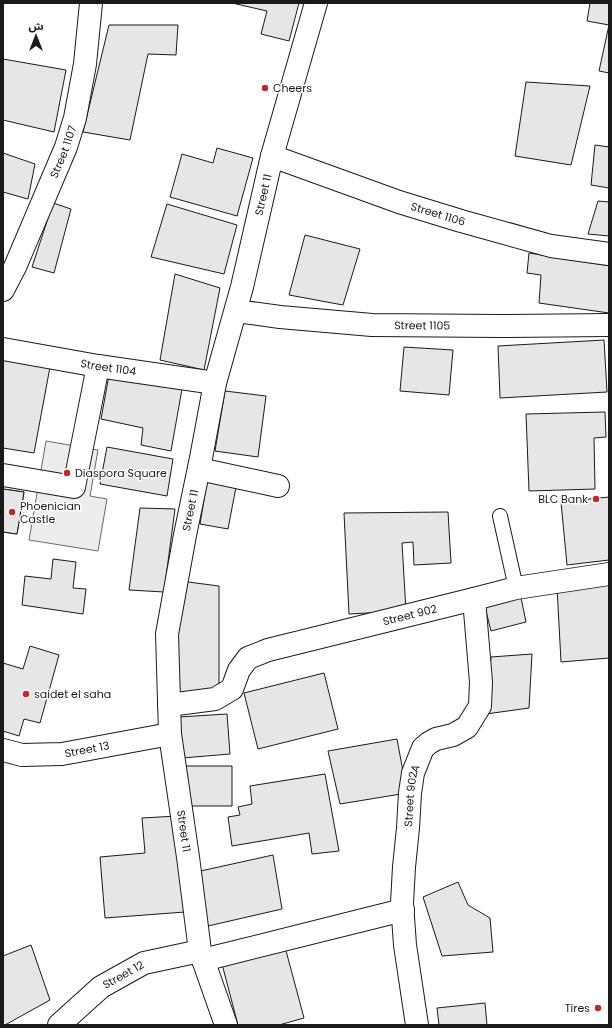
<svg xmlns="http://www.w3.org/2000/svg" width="612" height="1028" font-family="Poppins,'Noto Sans Arabic',sans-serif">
	<rect width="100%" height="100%" fill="#fff"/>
	<path fill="#ededed" stroke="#6a6a6a" d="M 46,441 L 98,450 L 90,496 L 107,499 L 98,551 L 29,540 Z"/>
	<g fill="#e6e6e6" stroke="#1a1a1a">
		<path d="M 232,3 L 299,3 L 289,41 L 261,34 L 267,11 Z"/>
		<path d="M 590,3 L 609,3 L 609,73 L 599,71 L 609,25 L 587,21 Z"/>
		<path d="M 109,25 L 178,25 L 176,55 L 148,54 L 130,140 L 83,132 Z"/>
		<path d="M 3,59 L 66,70 L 54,132 L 3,120 Z"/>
		<path d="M 526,82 L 590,86 L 571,165 L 515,156 Z"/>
		<path d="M 595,145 L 609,147 L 609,188 L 591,185 Z"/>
		<path d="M 217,148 L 253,158 L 237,216 L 170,197 L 182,154 L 213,163 Z"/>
		<path d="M 3,153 L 35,164 L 28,199 L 3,192 Z"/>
		<path d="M 598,201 L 609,202 L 609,236 L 588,234 Z"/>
		<path d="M 53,203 L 71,209 L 54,273 L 32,267 Z"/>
		<path d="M 167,204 L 237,225 L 224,274 L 151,257 Z"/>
		<path d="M 305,235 L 360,249 L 343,305 L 289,295 Z"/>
		<path d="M 529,253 L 604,265 L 609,265 L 609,313 L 539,303 L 541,275 L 527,273 Z"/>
		<path d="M 175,274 L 220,288 L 204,370 L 160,360 Z"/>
		<path d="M 604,340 L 607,392 L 500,398 L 498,346 Z"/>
		<path d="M 404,347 L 453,350 L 449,395 L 400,391 Z"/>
		<path d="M 3,359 L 50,367 L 34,453 L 3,448 Z"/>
		<path d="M 109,375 L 182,389 L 171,451 L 141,445 L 143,428 L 101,419 Z"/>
		<path d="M 225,391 L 266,396 L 258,457 L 215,451 Z"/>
		<path d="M 605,412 L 606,437 L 594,438 L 595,489 L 529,491 L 526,414 Z"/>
		<path d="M 107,447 L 173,459 L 167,496 L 100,484 Z"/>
		<path d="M 207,482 L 236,487 L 228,529 L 200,524 Z"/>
		<path d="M 3,489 L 24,492 L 17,534 L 3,532 Z"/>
		<path d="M 3,489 L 24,492 L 17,534 L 3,532 Z"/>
		<path d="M 609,497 L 609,560 L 567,565 L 561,502 Z"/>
		<path d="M 140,508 L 175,509 L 164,592 L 129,590 Z"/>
		<path d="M 448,512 L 451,563 L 414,565 L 413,542 L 402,543 L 406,611 L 349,614 L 344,513 Z"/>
		<path d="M 53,559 L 76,562 L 73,588 L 86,589 L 83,614 L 22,605 L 25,576 L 51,579 Z"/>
		<path d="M 188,582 L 219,586 L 219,691 L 179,696 L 171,660 L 180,597 Z"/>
		<path d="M 609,582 L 609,658 L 561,662 L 557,587 Z"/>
		<path d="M 520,593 L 526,622 L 491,631 L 484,603 Z"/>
		<path d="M 30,646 L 59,655 L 40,723 L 24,719 L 19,736 L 3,731 L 3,663 L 23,669 Z"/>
		<path d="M 532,654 L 529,708 L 486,714 L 491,657 Z"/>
		<path d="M 324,673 L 338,729 L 258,749 L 244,693 Z"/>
		<path d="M 227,714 L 230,754 L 182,758 L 179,717 Z"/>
		<path d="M 397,739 L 407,793 L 340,804 L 328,751 Z"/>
		<path d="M 185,766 L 232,766 L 232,806 L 184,806 Z"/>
		<path d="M 325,774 L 339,851 L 312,854 L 309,833 L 232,846 L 228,817 L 240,815 L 238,807 L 252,804 L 250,786 Z"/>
		<path d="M 177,816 L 185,912 L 105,918 L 100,857 L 145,853 L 142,818 Z"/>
		<path d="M 273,855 L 282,909 L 208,926 L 196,872 Z"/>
		<path d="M 458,882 L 468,905 L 490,918 L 493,952 L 442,956 L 423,897 Z"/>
		<path d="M 31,945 L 50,1000 L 5,1025 L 3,1025 L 3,956 Z"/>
		<path d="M 285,947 L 304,1018 L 279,1025 L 238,1025 L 222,964 Z"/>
		<path d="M 485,1003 L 487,1025 L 439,1025 L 437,1008 Z"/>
	</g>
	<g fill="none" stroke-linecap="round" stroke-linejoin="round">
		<defs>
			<path id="service" d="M 500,516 L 516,588"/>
			<g id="pedestrian">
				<path id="s1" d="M 3,349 L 98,366 L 215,383"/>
				<path d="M 199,469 L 278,486"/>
				<path d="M 3,475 L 74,487 L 98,366"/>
				<path id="s2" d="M 200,951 L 188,857 L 170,734 L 167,634 L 185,535 L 201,458 L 215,383 L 242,287 L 272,156 L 316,3"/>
			</g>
			<g id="minor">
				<path id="s3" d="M 272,156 L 399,202 L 461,221 L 551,246 L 609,254"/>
				<path id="s4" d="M 3,290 L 15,267 L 66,147 L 75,118 L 85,64 L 91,3"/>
				<path id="s5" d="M 236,311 L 280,317 L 372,325 L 500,326 L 609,325"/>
				<path id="s6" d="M 169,705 L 215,699 L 232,689 L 239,670 L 248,658 L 268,650 L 474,599 L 516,588 L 609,574"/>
				<path id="s7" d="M 3,750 L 22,755 L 62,754 L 170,734"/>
				<path d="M 203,960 L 403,910"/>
				<path id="s8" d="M 59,1025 L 101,987 L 144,963 L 200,951 L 226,1025"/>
				<path id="s9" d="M 417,1025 L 405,945 L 402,903 L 404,867 L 408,828 L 410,793 L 413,773 L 423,748 L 429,743 L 436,739 L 453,735 L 467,727 L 480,706 L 481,682 L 474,599"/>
			</g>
		</defs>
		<use href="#service" stroke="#1a1a1a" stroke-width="16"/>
		<use href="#pedestrian" stroke="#1a1a1a" stroke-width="24"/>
		<use href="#minor" stroke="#1a1a1a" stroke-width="24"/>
		<use href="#service" stroke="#fff" stroke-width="14"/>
		<use href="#pedestrian" stroke="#fff" stroke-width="22"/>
		<use href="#minor" stroke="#fff" stroke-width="22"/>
	</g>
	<g fill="#c62828" stroke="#fff" stroke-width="1.5">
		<circle cx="265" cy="88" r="4"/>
		<circle cx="67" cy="473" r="4"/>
		<circle cx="596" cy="499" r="4"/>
		<circle cx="12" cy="512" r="4"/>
		<circle cx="26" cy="694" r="4"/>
		<circle cx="598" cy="1008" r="4"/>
	</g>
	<g text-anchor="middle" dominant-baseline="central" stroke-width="3" stroke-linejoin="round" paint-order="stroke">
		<g font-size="11" fill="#1a1a1a" stroke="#fff" text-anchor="start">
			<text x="273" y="88">Cheers</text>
			<text x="75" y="473">Diaspora Square</text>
			<text x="588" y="499" text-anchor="end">BLC Bank</text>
			<text x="20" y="506">Phoenician<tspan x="20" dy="13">Castle</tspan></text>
			<text x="34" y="694">saidet el saha</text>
			<text x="590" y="1008" text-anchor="end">Tires</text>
		</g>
		<g font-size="11" fill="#1a1a1a" stroke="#fff">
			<text stroke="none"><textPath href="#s4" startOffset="151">Street 1107</textPath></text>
			<text stroke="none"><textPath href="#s2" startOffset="769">Street 11</textPath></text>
			<text stroke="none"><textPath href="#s3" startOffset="176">Street 1106</textPath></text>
			<text stroke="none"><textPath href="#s5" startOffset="187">Street 1105</textPath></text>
			<text stroke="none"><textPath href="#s1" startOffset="107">Street 1104</textPath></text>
			<text stroke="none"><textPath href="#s2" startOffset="445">Street 11</textPath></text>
			<text stroke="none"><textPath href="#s6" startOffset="269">Street 902</textPath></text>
			<text stroke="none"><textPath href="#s7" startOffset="85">Street 13</textPath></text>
			<text stroke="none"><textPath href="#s9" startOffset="231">Street 902A</textPath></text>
			<text transform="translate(184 831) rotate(82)">Street 11</text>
			<text stroke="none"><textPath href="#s8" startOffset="82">Street 12</textPath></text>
		</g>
	</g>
	<rect width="612" height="1028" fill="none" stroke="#1a1a1a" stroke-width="8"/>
	<g transform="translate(36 36)" stroke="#ffffff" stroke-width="3" paint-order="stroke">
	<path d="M0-3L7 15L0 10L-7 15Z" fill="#1a1a1a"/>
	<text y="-6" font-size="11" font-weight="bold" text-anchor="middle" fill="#1a1a1a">ش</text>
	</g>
</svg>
